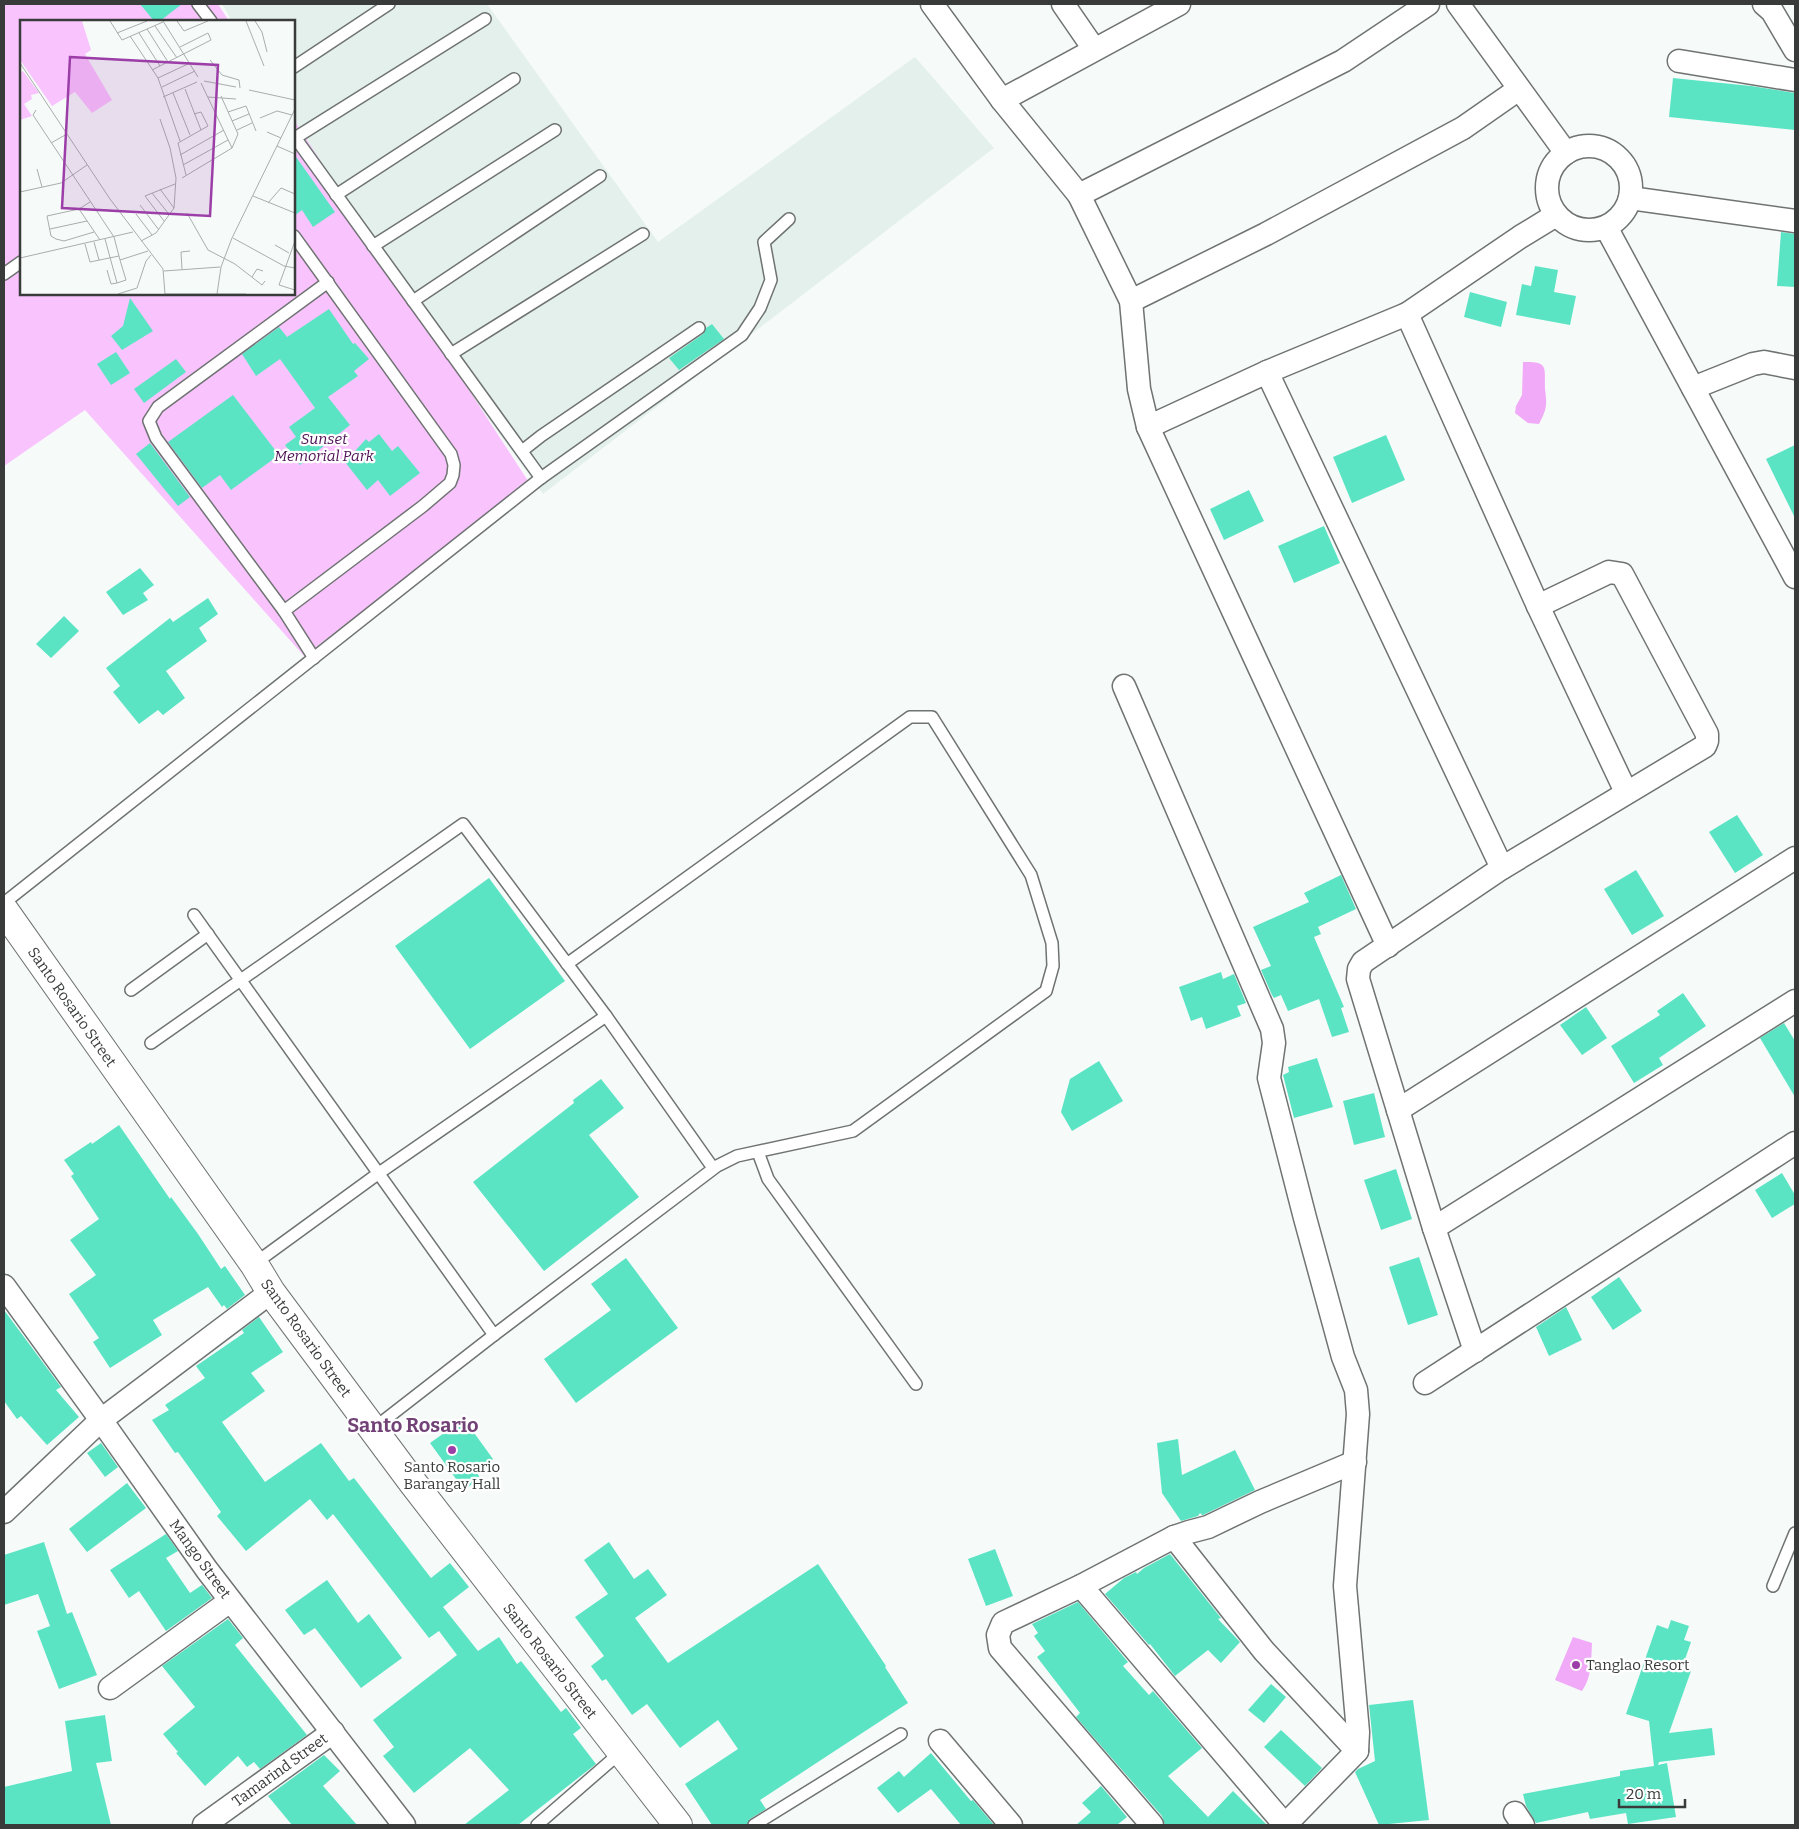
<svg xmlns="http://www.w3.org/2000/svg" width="1799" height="1829" font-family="Bitter,serif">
	<rect width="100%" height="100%" fill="#f6faf9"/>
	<path fill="#e4f0ec" d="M 222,4 L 487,4 L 658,242 L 915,57 L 994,148 L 543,494 L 352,230 L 294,129 L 294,21 L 232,21 Z"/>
	<path fill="#f9c4fe" d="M 4,4 L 218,4 L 229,21 L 21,21 L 21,294 L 294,294 L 294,120 L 530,484 L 304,656 L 85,410 L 4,466 Z"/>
	<g fill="#f0aaf7">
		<path d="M 1523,362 C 1550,361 1544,368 1545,389 C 1547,405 1547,409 1539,424 L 1528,423 L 1515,413 L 1516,406 L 1522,395 Z"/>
		<path d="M 1573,1637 L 1592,1643 C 1591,1660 1592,1677 1582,1691 L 1555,1680 Z"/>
	</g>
	<g fill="#5be4c4">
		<path d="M 140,4 L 182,4 L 160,21 L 154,21 Z"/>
		<path d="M 1673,78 L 1751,86 L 1795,93 L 1795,130 L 1669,117 Z"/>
		<path d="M 294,154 L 335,212 L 313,227 L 302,210 L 294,216 Z"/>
		<path d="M 1781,232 L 1795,234 L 1795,287 L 1777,286 Z"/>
		<path d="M 1535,266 L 1558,270 L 1554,292 L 1576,296 L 1570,325 L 1516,315 L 1522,284 L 1531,286 Z"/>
		<path d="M 1470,292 L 1507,302 L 1501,327 L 1464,317 Z"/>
		<path d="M 130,298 L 153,331 L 122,350 L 111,336 L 123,326 Z"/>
		<path d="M 329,309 L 353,344 L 355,343 L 369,359 L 354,371 L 358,376 L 328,397 L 350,425 L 300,465 L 285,445 L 296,437 L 289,427 L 315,408 L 280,359 L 256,376 L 242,354 L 279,327 L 287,337 Z"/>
		<path d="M 712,324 L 724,339 L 679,370 L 669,358 L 703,334 L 706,328 Z"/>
		<path d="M 116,352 L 130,373 L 111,385 L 97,364 Z"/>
		<path d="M 176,359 L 186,372 L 144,403 L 134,389 Z"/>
		<path d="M 233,395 L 279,455 L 231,490 L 220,475 L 202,488 L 168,442 Z"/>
		<path d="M 379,434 L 392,451 L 398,446 L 420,473 L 390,496 L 378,480 L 367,490 L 345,462 L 366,439 L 369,442 Z"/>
		<path d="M 1386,435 L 1405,480 L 1352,503 L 1333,457 Z"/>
		<path d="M 150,443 L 190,497 L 178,506 L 136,454 Z"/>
		<path d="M 1795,445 L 1795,518 L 1766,459 Z"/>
		<path d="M 1249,490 L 1264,521 L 1224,540 L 1210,509 Z"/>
		<path d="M 1324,526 L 1340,563 L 1294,583 L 1278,546 Z"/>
		<path d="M 140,568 L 154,585 L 143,593 L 148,600 L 123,615 L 106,592 Z"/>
		<path d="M 208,598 L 218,614 L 199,628 L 207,641 L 166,671 L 185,698 L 163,715 L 158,710 L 139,724 L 113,692 L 120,686 L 106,668 L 170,618 L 173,622 Z"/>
		<path d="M 64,616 L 79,631 L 51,658 L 36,644 Z"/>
		<path d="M 1737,815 L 1763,855 L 1735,873 L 1709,832 Z"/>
		<path d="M 1636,870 L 1664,916 L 1632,935 L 1604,889 Z"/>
		<path d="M 1341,875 L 1356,909 L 1318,927 L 1321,934 L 1314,937 L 1344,1007 L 1341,1008 L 1349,1032 L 1332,1037 L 1319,999 L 1288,1011 L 1281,995 L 1274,998 L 1272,995 L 1261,970 L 1271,966 L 1253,927 L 1309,902 L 1304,893 Z"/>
		<path d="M 489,878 L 565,981 L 470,1049 L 395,946 Z"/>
		<path d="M 1221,972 L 1223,979 L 1234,974 L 1246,1003 L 1237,1006 L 1241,1016 L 1206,1029 L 1202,1017 L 1191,1021 L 1179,987 Z"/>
		<path d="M 1683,993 L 1706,1026 L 1659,1058 L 1663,1065 L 1634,1083 L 1611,1046 L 1660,1015 L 1657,1011 Z"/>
		<path d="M 1586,1007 L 1607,1038 L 1582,1055 L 1560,1025 Z"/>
		<path d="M 1784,1023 L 1795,1041 L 1795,1097 L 1760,1038 Z"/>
		<path d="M 1317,1058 L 1333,1107 L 1294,1118 L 1283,1075 L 1289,1072 L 1288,1067 Z"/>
		<path d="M 1099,1061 L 1123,1101 L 1072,1131 L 1061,1112 L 1070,1079 Z"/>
		<path d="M 601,1079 L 624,1108 L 589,1135 L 639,1197 L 544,1271 L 473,1182 L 574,1103 L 573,1100 Z"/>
		<path d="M 1374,1093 L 1385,1137 L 1354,1145 L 1343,1101 Z"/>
		<path d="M 119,1125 L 170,1199 L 171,1197 L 198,1234 L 221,1269 L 225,1266 L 245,1295 L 227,1309 L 224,1305 L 222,1307 L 208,1287 L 153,1320 L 162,1335 L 110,1368 L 93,1342 L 99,1338 L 69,1294 L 96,1275 L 70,1240 L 99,1219 L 71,1176 L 74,1174 L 64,1160 L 91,1142 L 92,1144 Z"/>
		<path d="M 1396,1169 L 1412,1219 L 1381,1230 L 1364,1180 Z"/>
		<path d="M 1782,1173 L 1795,1195 L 1795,1204 L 1772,1218 L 1755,1190 Z"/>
		<path d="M 1419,1257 L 1438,1315 L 1408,1325 L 1389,1267 Z"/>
		<path d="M 626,1258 L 678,1328 L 576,1403 L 544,1359 L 611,1310 L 591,1284 Z"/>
		<path d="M 1619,1277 L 1642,1311 L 1613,1330 L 1591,1297 Z"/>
		<path d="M 1566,1307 L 1582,1340 L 1549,1356 L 1536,1327 Z"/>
		<path d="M 4,1310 L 61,1387 L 56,1390 L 79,1417 L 47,1445 L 21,1416 L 17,1419 L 4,1401 Z"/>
		<path d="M 259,1317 L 283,1352 L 251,1373 L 265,1391 L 222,1422 L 265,1482 L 321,1443 L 349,1481 L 354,1478 L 431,1578 L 450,1563 L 469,1587 L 443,1607 L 478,1651 L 499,1637 L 517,1664 L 521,1661 L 561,1712 L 566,1708 L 581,1728 L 573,1734 L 596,1764 L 518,1825 L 464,1825 L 509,1790 L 470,1748 L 414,1793 L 383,1756 L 394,1747 L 373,1720 L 457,1655 L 439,1631 L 429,1638 L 333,1514 L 327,1520 L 310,1499 L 246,1551 L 217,1516 L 221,1512 L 178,1452 L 175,1453 L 152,1420 L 169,1410 L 165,1405 L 205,1378 L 196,1366 L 244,1333 L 242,1330 Z"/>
		<path d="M 464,1419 L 493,1459 L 476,1471 L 480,1478 L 464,1490 L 430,1443 Z"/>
		<path d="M 1178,1439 L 1182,1475 L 1235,1450 L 1255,1490 L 1203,1515 L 1202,1515 L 1200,1513 L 1198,1516 L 1181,1521 L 1162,1493 L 1157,1443 Z"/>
		<path d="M 101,1443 L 118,1467 L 105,1477 L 87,1453 Z"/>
		<path d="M 127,1483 L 146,1508 L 87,1552 L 69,1529 Z"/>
		<path d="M 166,1534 L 178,1551 L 166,1558 L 190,1593 L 202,1585 L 212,1598 L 166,1631 L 139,1591 L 129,1598 L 110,1570 Z"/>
		<path d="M 44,1542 L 67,1614 L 72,1612 L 97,1675 L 59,1689 L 37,1631 L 50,1626 L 38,1594 L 4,1605 L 4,1555 Z"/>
		<path d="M 609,1542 L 634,1579 L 648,1569 L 667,1595 L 635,1618 L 668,1663 L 818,1564 L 886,1666 L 885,1667 L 908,1703 L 760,1800 L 766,1809 L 750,1819 L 747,1825 L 712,1825 L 685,1784 L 738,1749 L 718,1720 L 680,1748 L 647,1704 L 632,1715 L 606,1679 L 602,1681 L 591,1666 L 604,1656 L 575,1617 L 608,1594 L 584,1560 Z"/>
		<path d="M 995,1549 L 1013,1596 L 986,1606 L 968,1559 Z"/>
		<path d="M 1170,1554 L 1221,1618 L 1218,1619 L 1240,1642 L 1221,1663 L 1208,1650 L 1175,1676 L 1150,1644 L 1149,1645 L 1105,1594 L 1124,1578 L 1136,1572 L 1137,1574 L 1144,1568 Z"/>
		<path d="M 327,1580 L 358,1623 L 369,1614 L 402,1658 L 361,1688 L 315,1628 L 304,1635 L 285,1610 Z"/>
		<path d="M 1078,1602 L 1128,1662 L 1123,1666 L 1149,1695 L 1153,1691 L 1202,1748 L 1168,1776 L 1208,1817 L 1233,1791 L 1267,1825 L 1165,1825 L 1162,1816 L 1076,1717 L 1080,1713 L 1037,1657 L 1045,1651 L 1034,1636 L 1038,1633 L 1032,1624 Z"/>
		<path d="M 228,1619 L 243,1638 L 235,1645 L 307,1735 L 260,1769 L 254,1762 L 247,1767 L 238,1756 L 205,1786 L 176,1753 L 178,1752 L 163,1734 L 195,1707 L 162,1666 Z"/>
		<path d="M 1671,1620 L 1689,1626 L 1684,1640 L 1691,1642 L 1682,1668 L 1691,1671 L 1669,1733 L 1712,1728 L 1715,1755 L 1659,1762 L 1658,1765 L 1667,1763 L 1676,1817 L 1628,1824 L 1626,1813 L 1590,1819 L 1588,1812 L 1536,1823 L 1526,1806 L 1523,1794 L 1620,1776 L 1620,1771 L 1654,1766 L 1649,1721 L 1626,1714 L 1657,1625 L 1668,1629 Z"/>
		<path d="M 1271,1684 L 1286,1697 L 1264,1723 L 1248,1710 Z"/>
		<path d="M 1413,1700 L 1429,1820 L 1379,1825 L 1355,1772 L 1358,1769 L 1375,1761 L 1369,1705 Z"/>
		<path d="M 105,1715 L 112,1761 L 96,1763 L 111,1825 L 4,1825 L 4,1787 L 72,1771 L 65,1721 Z"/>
		<path d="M 1281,1730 L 1322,1768 L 1305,1786 L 1264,1747 Z"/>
		<path d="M 931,1753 L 971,1801 L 973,1800 L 994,1825 L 961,1825 L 931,1789 L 898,1813 L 877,1788 L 899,1771 L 904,1777 Z"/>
		<path d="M 324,1755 L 340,1771 L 323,1786 L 357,1825 L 292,1825 L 268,1796 Z"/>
		<path d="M 1101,1786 L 1127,1817 L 1117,1825 L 1076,1825 L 1091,1812 L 1082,1803 Z"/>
	</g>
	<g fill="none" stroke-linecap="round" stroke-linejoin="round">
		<defs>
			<g id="lane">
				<path d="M 198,4 L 211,21"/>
				<path d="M 294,67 L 389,4"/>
				<path d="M 294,136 L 541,478"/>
				<path d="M 295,138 L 485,19"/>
				<path d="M 336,195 L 514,79"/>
				<path d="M 373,246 L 555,130"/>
				<path d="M 4,274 L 21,262"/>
				<path d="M 413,301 L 600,176"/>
				<path d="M 451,354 L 643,234"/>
				<path d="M 522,451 L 541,436 L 699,328"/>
				<path d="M 284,611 L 423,506 L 450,483 L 453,475 L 454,465 L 451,454 L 294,236"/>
				<path d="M 314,658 L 284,611 L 156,438 L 149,421 L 158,407 L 328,282"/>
				<path d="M 4,903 L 541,478 L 742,335 L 760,308 L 771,280 L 764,242 L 789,219"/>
				<path d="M 194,915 L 494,1335"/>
				<path d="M 131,990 L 208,934"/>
				<path d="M 606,1016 L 713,1168"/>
				<path d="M 151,1043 L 463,824 L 606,1016 L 379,1173 L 254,1264"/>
				<path d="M 758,1152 L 768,1179 L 916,1384"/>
				<path d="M 373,1429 L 494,1335 L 717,1166 L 737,1156 L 853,1131 L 1046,991 L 1053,966 L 1052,943 L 1031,875 L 932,717 L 910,717 L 567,964"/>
				<path d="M 1773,1586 L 1795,1533"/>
				<path d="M 537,1825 L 621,1752"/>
				<path d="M 754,1825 L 901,1734"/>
			</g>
			<g id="street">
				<path d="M 932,4 L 1002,100 L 1079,195 L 1131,301 L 1139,389 L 1148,427 L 1388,946"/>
				<path d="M 1063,4 L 1094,49"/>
				<path d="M 1458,4 L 1566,153"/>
				<path d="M 1764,4 L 1772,11 L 1795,50"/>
				<path d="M 1679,61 L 1795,80"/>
				<path d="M 1002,100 L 1179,4"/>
				<circle cx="1589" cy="188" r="42"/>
				<path d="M 1079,195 L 1343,61 L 1428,4"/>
				<path d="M 1630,198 L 1795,221"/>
				<path d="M 1606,227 L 1795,577"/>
				<path d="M 1131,301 L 1266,234 L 1463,128 L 1519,89"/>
				<path d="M 1407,314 L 1538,606 L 1626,792"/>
				<path d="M 1267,372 L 1502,868"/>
				<path d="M 1693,388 L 1753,364 L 1764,362 L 1795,368"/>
				<path d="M 1148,427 L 1267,372 L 1407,314 L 1520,237 L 1556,215"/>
				<path d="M 1124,686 L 1272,1029 L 1274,1043 L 1269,1078 L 1305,1218 L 1343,1357 L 1356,1390 L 1358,1414 L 1345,1586 L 1358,1732 L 1357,1751 L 1285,1825"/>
				<path d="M 1398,1110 L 1795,858"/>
				<path d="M 1434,1228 L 1795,1001"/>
				<path d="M 4,1286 L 101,1420 L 207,1570 L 404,1825"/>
				<path d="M 1475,1351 L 1434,1228 L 1358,979 L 1359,969 L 1363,962 L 1502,868 L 1705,746 L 1707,741 L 1707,734 L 1622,574 L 1609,572 L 1538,606"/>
				<path d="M 1425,1383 L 1795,1143"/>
				<path d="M 4,1512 L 101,1420 L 271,1292"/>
				<path d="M 1174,1537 L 1264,1651 L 1357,1751"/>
				<path d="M 1081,1586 L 1285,1825"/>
				<path d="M 110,1688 L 230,1601"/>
				<path d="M 940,1741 L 1011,1825"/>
				<path d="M 1515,1813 L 1523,1825"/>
				<path d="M 204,1825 L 333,1732"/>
				<path d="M 1152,1825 L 1000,1648 L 998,1635 L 1003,1623 L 1081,1586 L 1174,1537 L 1189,1532 L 1208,1527 L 1260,1502 L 1355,1462"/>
			</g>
			<path id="primary" d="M 4,910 L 254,1264 L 271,1292 L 413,1483 L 678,1825"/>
		</defs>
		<use href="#lane" stroke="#6f7372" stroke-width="14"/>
		<use href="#street" stroke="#6f7372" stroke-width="25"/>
		<use href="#primary" stroke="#6f7372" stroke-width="30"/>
		<use href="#lane" stroke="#fff" stroke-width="11"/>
		<use href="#street" stroke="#fff" stroke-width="22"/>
		<use href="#primary" stroke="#fff" stroke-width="28"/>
	</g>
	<g fill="#9c3ea7" stroke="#fff" stroke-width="2">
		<circle cx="452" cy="1450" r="5"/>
		<circle cx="1576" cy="1665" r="5"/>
	</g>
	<g text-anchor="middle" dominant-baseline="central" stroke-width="4.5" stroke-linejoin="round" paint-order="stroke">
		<g font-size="15" font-style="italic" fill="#4f1156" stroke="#fff">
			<text x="324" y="439">Sunset<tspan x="324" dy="17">Memorial Park</tspan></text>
		</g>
		<g font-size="15" fill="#393a3a" stroke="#fff">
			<text transform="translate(72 1007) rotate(55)">Santo Rosario Street</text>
			<text transform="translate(306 1338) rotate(54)">Santo Rosario Street</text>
			<text transform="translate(200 1559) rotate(54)">Mango Street</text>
			<text transform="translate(550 1661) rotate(52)">Santo Rosario Street</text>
			<text transform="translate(280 1770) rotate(-36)">Tamarind Street</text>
		</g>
		<g font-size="15" fill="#393a3a" stroke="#fff">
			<text x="452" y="1467">Santo Rosario<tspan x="452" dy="17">Barangay Hall</tspan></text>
			<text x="1586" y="1665" text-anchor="start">Tanglao Resort</text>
		</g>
		<g font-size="20" font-weight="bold" fill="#724277" stroke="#fff">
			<text x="413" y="1425">Santo Rosario</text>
		</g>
	</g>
	<g transform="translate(20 20)">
		<rect width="275" height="275" fill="#f6faf9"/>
		<path d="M 0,1 L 62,1 L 71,30 L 65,34 L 92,80 L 72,93 L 55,72 L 32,86 L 0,40 ZM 3,51 L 19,73 L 11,75 L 12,79 L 4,84 L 12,96 L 0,100 L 0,53 Z" fill="#f9c4fe"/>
		<path fill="none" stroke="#aaadad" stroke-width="1" d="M 90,1 L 102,20 L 143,2M 143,1 L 178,57M 157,1 L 164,11 L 188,1M 226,1 L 244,46M 235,1 L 242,12 L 247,32M 135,6 L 157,38M 127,9 L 148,42M 97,13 L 127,1M 119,13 L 140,46M 110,16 L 138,58 L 160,121M 190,40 L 202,55 L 219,60 L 220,68M 0,43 L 90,179 L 143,249 L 145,274M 132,50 L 191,20 L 188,13 L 160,27M 138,58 L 170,43M 184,61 L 216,67M 181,63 L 212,128M 142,67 L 175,51M 165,69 L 181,110M 229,70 L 275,80M 153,73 L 170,115M 143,77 L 177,62M 188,77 L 216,79M 16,90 L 13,95 L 94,217 L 100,240M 208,92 L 226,86 L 236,111M 240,98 L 257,91 L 272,95M 212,101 L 229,94M 217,110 L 232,103M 247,112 L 261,118M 31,123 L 47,114M 257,126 L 275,134M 160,135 L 204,110M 163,145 L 208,120M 17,149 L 22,167M 166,155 L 158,123 L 188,106 L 181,92 L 174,94M 162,158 L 212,128 L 218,114 L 201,76M 140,169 L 154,188M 0,172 L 41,163 L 67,145M 132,173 L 148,193M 233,176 L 275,193M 70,182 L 59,189 L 27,196 L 31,216 L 36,219 L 44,221 L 74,212M 248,183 L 261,168 L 275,174M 120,185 L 139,210M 59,189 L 80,220M 167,193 L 188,230 L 215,244 L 242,265 L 245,261M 116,194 L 132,215M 144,201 L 125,176 L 155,164M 30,209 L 67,201M 213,218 L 264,246 L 275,248M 85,219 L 97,263 L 106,260 L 100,240 L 128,231M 121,221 L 136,213 L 154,188 L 156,158 L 150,128 L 140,99M 275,221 L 259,265 L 275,270M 74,222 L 79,240M 65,224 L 70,242 L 99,236M 255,225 L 269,233M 0,238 L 113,212M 162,249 L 161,232 L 170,231M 87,250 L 91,264 L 97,263M 144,251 L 200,247M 232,257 L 237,249 L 243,251M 98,274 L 117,268 L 126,241 L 131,235M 145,274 L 226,274M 197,274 L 201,247 L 212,218 L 275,89"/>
		<path fill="#9c3ea7" fill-opacity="0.15" stroke="#9c3ea7" stroke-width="2.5" d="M 50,37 L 198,45 L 190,196 L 42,188 Z"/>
		<rect width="275" height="275" fill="none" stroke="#393a3a" stroke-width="2.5"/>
	</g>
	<rect width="1799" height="1829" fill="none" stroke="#393a3a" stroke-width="10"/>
	<path d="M1619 1799v8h66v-8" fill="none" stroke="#393a3a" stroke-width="2.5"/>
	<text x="1626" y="1799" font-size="15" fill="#393a3a" stroke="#ffffff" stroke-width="4" paint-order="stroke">20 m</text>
</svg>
